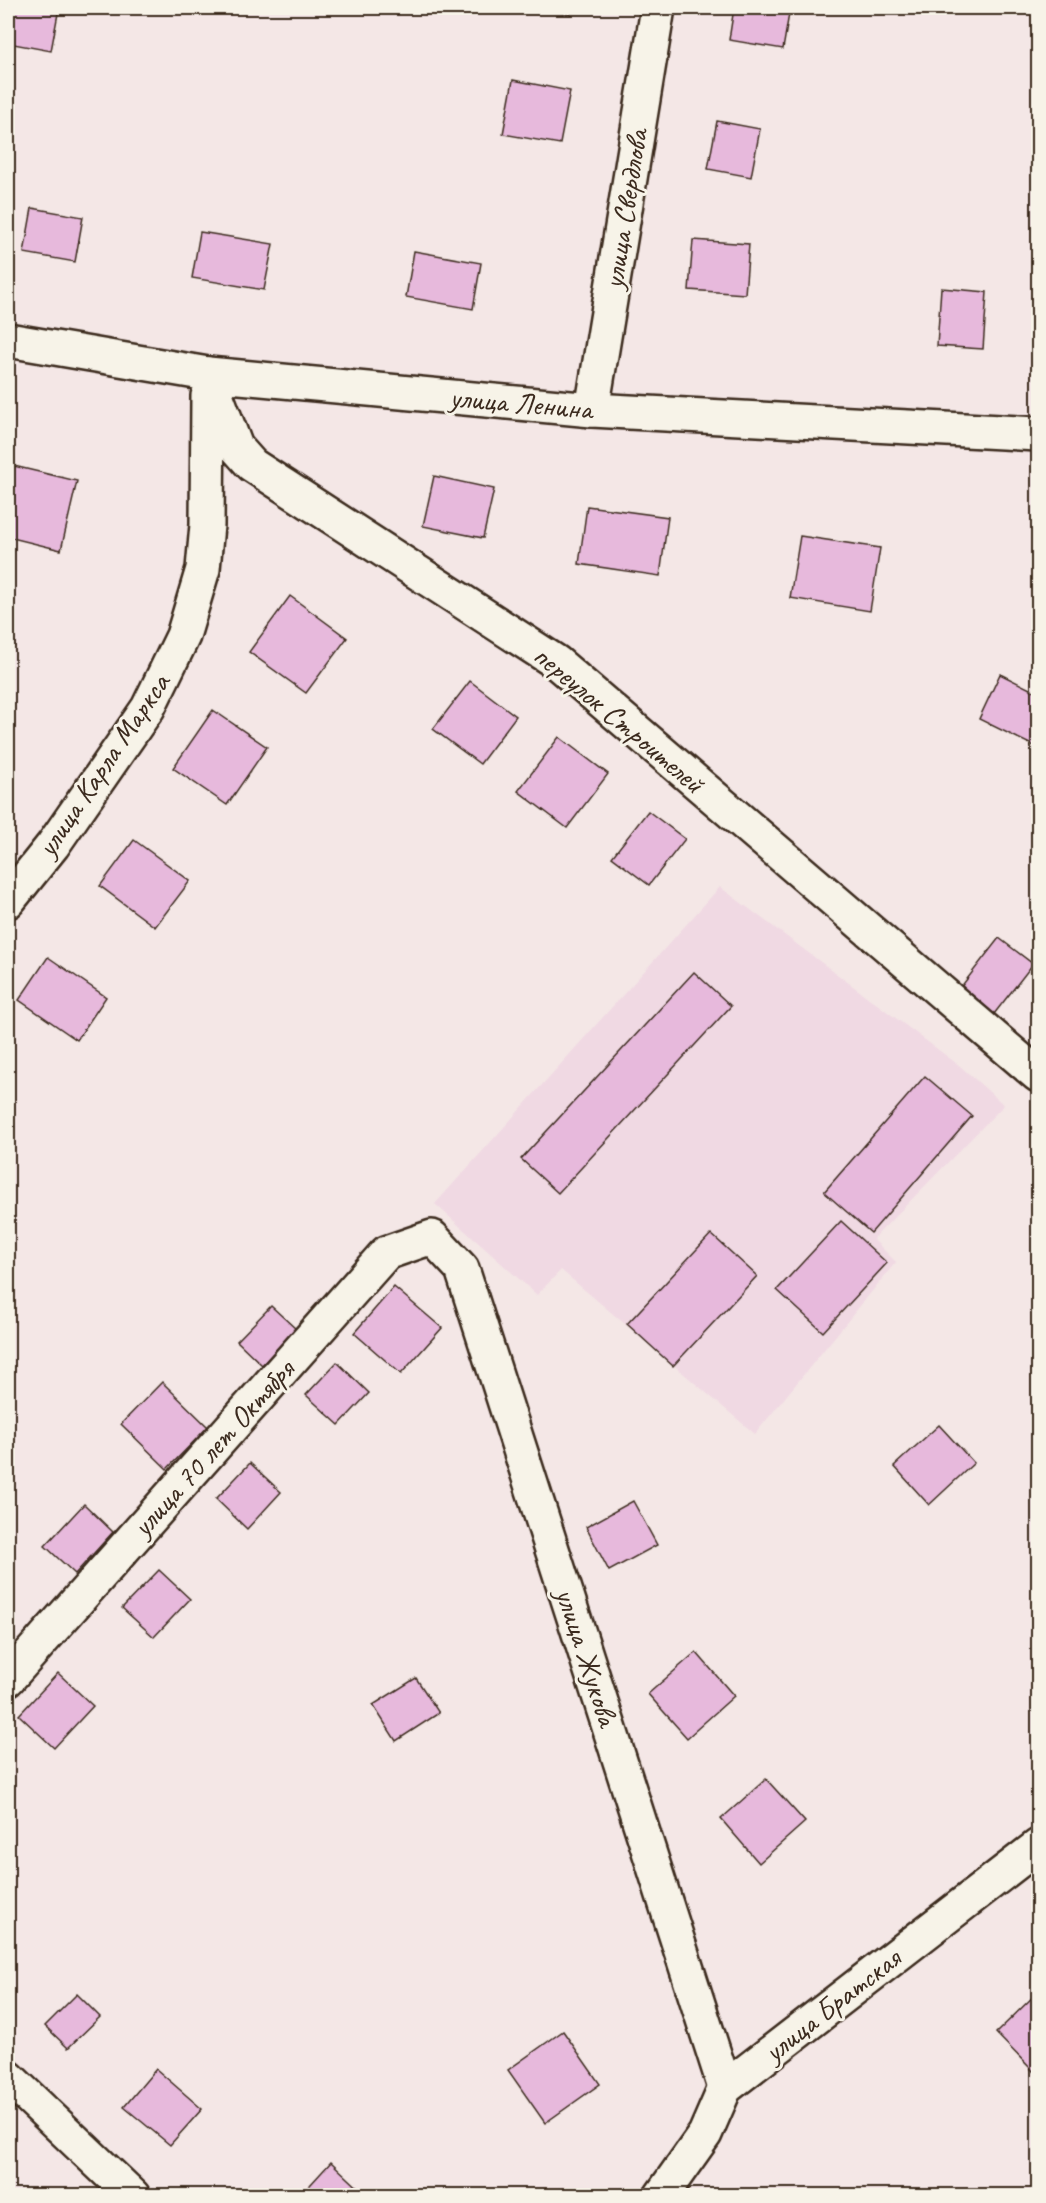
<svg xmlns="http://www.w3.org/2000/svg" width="1046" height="2203" font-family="Caveat,sans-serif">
	<rect width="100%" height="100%" fill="#f4e7e6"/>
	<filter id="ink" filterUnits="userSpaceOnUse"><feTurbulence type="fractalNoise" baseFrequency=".0167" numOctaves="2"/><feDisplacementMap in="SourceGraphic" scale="12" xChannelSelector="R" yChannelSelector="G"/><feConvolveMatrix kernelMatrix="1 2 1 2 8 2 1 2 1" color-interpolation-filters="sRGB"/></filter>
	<g filter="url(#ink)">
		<path fill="#f0d9e3" d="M 720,887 L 960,1066 L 1004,1105 L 873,1239 L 896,1262 L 755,1434 L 561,1270 L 537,1295 L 435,1204 Z"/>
		<g fill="#e7b9dc" stroke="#3b2a1e" stroke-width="1.5">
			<path d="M 8,8 L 59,8 L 51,51 L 8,43 Z"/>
			<path d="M 532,8 L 571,8 L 570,14 Z"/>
			<path d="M 734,8 L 790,8 L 783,49 L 729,40 Z"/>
			<path d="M 513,80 L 570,91 L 560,144 L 503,134 Z"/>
			<path d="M 717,121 L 760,129 L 751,177 L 708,169 Z"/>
			<path d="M 32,208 L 83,217 L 75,262 L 24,253 Z"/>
			<path d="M 200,232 L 273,244 L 264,290 L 192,278 Z"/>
			<path d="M 693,240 L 749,244 L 745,294 L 689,290 Z"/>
			<path d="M 414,251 L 481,263 L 473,309 L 406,297 Z"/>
			<path d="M 941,288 L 987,292 L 983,349 L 937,346 Z"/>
			<path d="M 14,466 L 77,481 L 61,550 L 8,537 L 8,495 Z"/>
			<path d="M 434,476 L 494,489 L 483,538 L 423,526 Z"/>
			<path d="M 587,506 L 668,517 L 660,576 L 579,564 Z"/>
			<path d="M 800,536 L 880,548 L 870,611 L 790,598 Z"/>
			<path d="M 290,596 L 347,638 L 306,693 L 249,652 Z"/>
			<path d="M 1000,674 L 1038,693 L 1038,748 L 979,719 Z"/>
			<path d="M 470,681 L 516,716 L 480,764 L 433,729 Z"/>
			<path d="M 213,710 L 267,747 L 227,805 L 173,768 Z"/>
			<path d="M 559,737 L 608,774 L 567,828 L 518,791 Z"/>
			<path d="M 648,811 L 685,839 L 649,885 L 612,857 Z"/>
			<path d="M 134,840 L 190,881 L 155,927 L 100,886 Z"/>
			<path d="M 999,938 L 1033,964 L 994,1014 L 960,988 Z"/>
			<path d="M 48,957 L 106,997 L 77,1040 L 19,1000 Z"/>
			<path d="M 694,972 L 731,1006 L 558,1193 L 521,1159 Z"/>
			<path d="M 925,1076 L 972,1116 L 871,1233 L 824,1192 Z"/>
			<path d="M 841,1221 L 887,1263 L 823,1332 L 777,1290 Z"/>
			<path d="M 711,1234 L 757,1276 L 673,1366 L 627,1324 Z"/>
			<path d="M 394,1287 L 442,1328 L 401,1374 L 354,1333 Z"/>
			<path d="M 271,1306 L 296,1329 L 262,1365 L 237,1341 Z"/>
			<path d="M 337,1362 L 369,1393 L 339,1425 L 306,1395 Z"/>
			<path d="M 162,1382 L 208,1427 L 167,1469 L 121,1424 Z"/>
			<path d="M 939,1425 L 974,1463 L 929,1505 L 894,1466 Z"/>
			<path d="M 250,1463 L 281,1492 L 247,1529 L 216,1499 Z"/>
			<path d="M 633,1501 L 657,1545 L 609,1571 L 586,1527 Z"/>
			<path d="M 84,1504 L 113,1532 L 75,1574 L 45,1546 Z"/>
			<path d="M 159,1570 L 190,1599 L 154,1637 L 122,1608 Z"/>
			<path d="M 696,1652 L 734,1696 L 687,1738 L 648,1694 Z"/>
			<path d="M 58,1673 L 93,1706 L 54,1748 L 19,1715 Z"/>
			<path d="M 416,1678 L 439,1713 L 396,1741 L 373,1705 Z"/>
			<path d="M 766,1779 L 805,1822 L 759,1863 L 721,1819 Z"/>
			<path d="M 1038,1992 L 1038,2071 L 1036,2074 L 996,2033 Z"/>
			<path d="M 77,1994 L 100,2017 L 68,2048 L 45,2026 Z"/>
			<path d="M 563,2031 L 600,2084 L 545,2123 L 508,2070 Z"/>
			<path d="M 156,2069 L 202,2109 L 170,2145 L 124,2107 Z"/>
			<path d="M 331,2162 L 367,2196 L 300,2196 Z"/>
		</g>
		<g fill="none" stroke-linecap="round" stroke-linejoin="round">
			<defs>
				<g id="minor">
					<path d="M 8,340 L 208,374 L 592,410 L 1038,434"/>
					<path d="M 208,374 L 236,447 L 252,465 L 556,662 L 1038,1075"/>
					<path d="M 592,410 L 658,8"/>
					<path d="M 8,901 L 53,845 L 148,708 L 183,636 L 203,569 L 207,525 L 208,396"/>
					<path d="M 8,1679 L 386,1253 L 432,1237 L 462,1269 L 725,2088"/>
					<path d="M 8,2077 L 133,2196"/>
					<path d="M 661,2196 L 705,2134 L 725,2088 L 1038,1846"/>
				</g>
			</defs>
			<use href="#minor" stroke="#3b2a1e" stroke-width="38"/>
			<use href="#minor" stroke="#f7f3e8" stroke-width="33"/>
		</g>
	</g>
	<g text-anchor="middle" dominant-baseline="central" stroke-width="6" stroke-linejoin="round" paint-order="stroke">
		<g font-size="30" fill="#3b2a1e" stroke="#f7f3e8">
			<text transform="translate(625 209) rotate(-81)">улица Свердлова</text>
			<text transform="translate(521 403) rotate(5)">улица Ленина</text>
			<text transform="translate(619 719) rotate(40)">переулок Строителей</text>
			<text transform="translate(103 765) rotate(-56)">улица Карла Маркса</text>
			<text transform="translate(213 1448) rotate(-48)">улица 70 лет Октября</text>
			<text transform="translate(587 1657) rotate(72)">улица Жукова</text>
			<text transform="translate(832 2005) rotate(-38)">улица Братская</text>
		</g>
	</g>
	<rect width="1046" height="2203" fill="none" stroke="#f7f3e8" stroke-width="30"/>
	<rect x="15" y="15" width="1016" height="2173" fill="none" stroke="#3b2a1e" stroke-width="2" filter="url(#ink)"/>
</svg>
